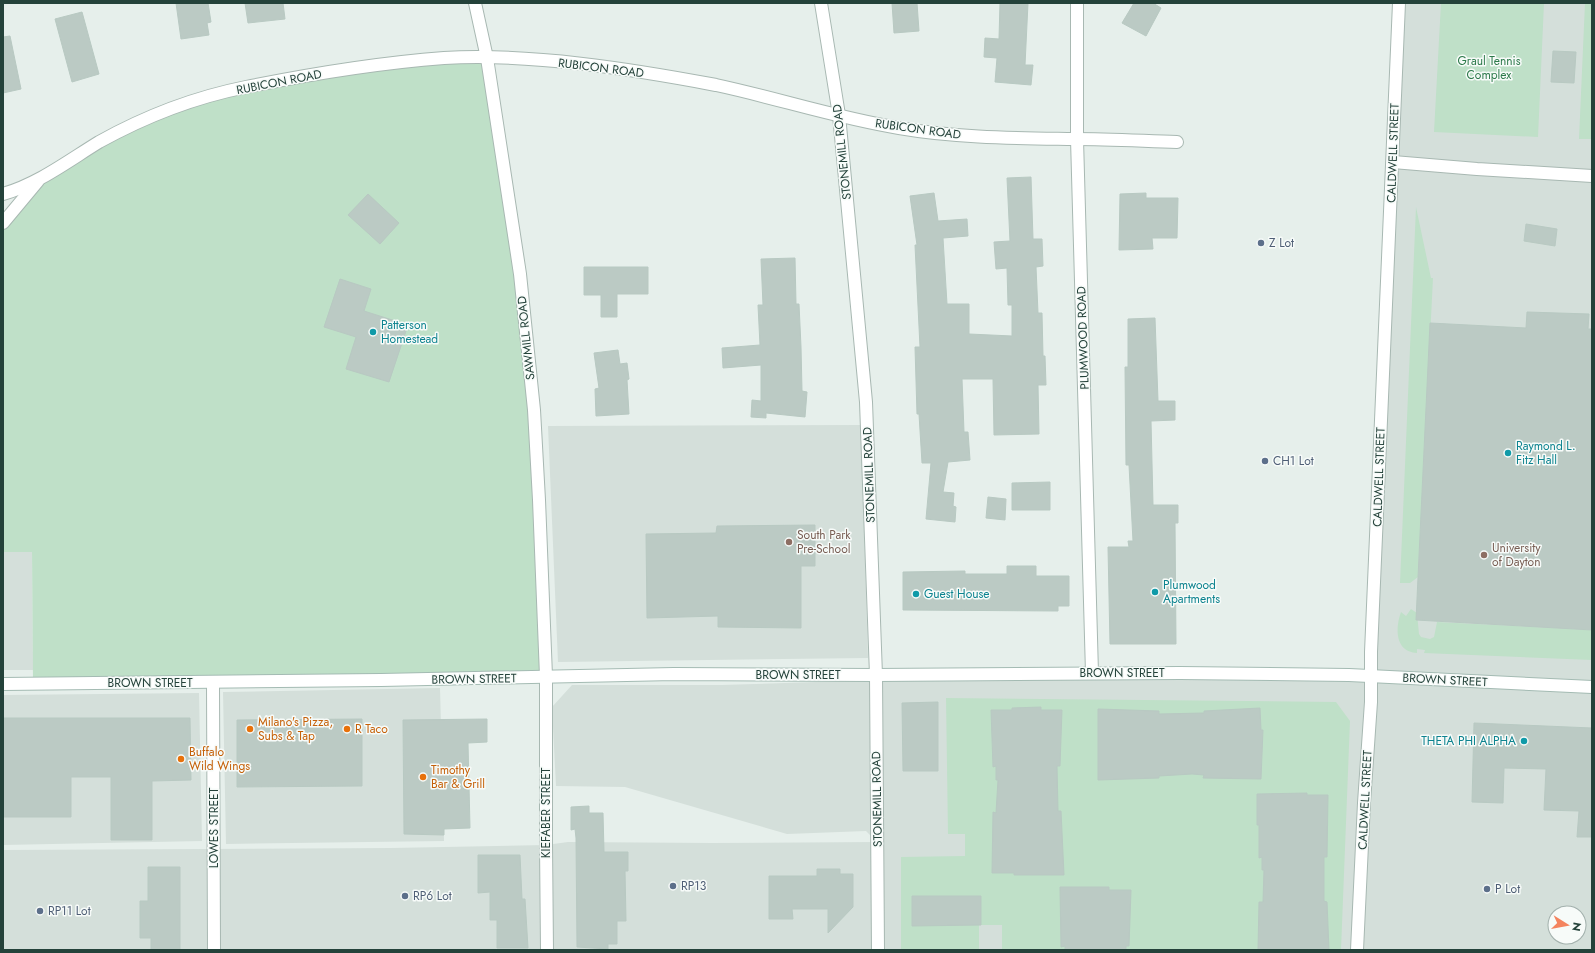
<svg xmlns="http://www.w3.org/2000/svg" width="1595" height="953" font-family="Jost,sans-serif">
	<rect width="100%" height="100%" fill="#e6efeb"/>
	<g fill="#d4dfda" fill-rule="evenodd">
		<path d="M 1399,3 L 1592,3 L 1592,950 L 3,950 L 3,850 L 391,848 L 546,845 L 568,842 L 712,843 L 877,842 L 866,831 L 787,834 L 625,787 L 556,786 L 552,707 L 572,685 L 722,685 L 878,680 L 1371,676 ZM 1555,913 L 1579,913 L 1579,937 L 1555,937 Z"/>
		<path d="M 861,425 L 868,658 L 558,662 L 548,426 Z"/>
		<path d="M 3,552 L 32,552 L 33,670 L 3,670 Z"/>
		<path d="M 440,688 L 444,841 L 226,844 L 223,692 Z"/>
		<path d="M 199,693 L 202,841 L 3,845 L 3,695 Z"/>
	</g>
	<g fill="#bfe0c8">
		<path d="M 1441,3 L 1544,3 L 1538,137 L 1434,132 Z"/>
		<path d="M 1585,3 L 1592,3 L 1592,139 L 1579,139 Z"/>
		<path d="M 487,58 L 520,274 L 546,676 L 33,683 L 32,552 L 3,552 L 3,223 L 40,178 L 181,105 L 332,71 Z"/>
		<path d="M 1416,207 L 1431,278 L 1433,278 L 1418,577 L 1410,583 L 1400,583 Z"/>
		<path d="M 1411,609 L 1417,613 L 1419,634 L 1421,637 L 1430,639 L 1434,637 L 1437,622 L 1592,630 L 1592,660 L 1424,653 L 1425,650 L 1417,649 L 1417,653 C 1395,652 1395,628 1401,612 L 1406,616 Z"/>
		<path d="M 946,698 L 1336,702 L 1350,721 L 1341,950 L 1002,950 L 1002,925 L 979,925 L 979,950 L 901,950 L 901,857 L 965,856 L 965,834 L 948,834 Z"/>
	</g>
	<g fill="#bbcac4" stroke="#b8c9c2">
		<path d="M 176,3 L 208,3 L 211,22 L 207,23 L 209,35 L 181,39 Z"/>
		<path d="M 245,3 L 283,3 L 285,19 L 248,23 Z"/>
		<path d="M 892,3 L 917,3 L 919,31 L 894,33 Z"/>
		<path d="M 1000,3 L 1028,3 L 1025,65 L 1033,65 L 1031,85 L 995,82 L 997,58 L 984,57 L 985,38 L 999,39 Z"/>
		<path d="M 1134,3 L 1153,3 L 1161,8 L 1146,36 L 1122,23 Z"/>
		<path d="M 82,12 L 99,74 L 72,82 L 55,19 Z"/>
		<path d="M 10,36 L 21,89 L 3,93 L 3,37 Z"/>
		<path d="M 1553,51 L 1576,52 L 1574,83 L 1551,82 Z"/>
		<path d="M 1031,177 L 1033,239 L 1042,239 L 1043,266 L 1036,267 L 1038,313 L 1042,313 L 1043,356 L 1045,356 L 1046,385 L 1038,385 L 1039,434 L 994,435 L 993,379 L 962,379 L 964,432 L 968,432 L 970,460 L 948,462 L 943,492 L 954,493 L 953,506 L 956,507 L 955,522 L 926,519 L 931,463 L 922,463 L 919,414 L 917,414 L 915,347 L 920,347 L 915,245 L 917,245 L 910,196 L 934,193 L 938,221 L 967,219 L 968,236 L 943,238 L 947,304 L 969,304 L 969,334 L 1012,336 L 1012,305 L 1008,305 L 1007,268 L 996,269 L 994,242 L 1010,241 L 1007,178 Z"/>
		<path d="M 1146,193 L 1146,198 L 1178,198 L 1177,238 L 1152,238 L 1153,249 L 1119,250 L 1120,194 Z"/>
		<path d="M 368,194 L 399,223 L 380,244 L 348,215 Z"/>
		<path d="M 1526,224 L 1557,229 L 1555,246 L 1524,241 Z"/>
		<path d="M 795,258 L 796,304 L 799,304 L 801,347 L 802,391 L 807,392 L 805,417 L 766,413 L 766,418 L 751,417 L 752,400 L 761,401 L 761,365 L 723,368 L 722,348 L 760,345 L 758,305 L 763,305 L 761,259 Z"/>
		<path d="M 584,267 L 648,267 L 648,294 L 617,294 L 617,317 L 601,317 L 601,295 L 584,295 Z"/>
		<path d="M 340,279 L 371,289 L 364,311 L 408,325 L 389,382 L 346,369 L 356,337 L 324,327 Z"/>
		<path d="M 1527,312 L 1589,314 L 1588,329 L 1592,329 L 1592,630 L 1416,620 L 1430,323 L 1526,328 Z"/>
		<path d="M 1155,318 L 1158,401 L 1175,401 L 1175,420 L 1151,421 L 1153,505 L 1178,505 L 1178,523 L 1175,523 L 1176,644 L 1110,644 L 1108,547 L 1129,547 L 1128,541 L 1133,541 L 1129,465 L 1126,465 L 1125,367 L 1128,367 L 1128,319 Z"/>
		<path d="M 618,350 L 620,364 L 627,363 L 629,379 L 627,380 L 629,414 L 596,416 L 595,389 L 599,388 L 594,353 Z"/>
		<path d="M 1050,482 L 1050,510 L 1012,510 L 1012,483 Z"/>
		<path d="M 988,497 L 1006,499 L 1005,520 L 986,518 Z"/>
		<path d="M 815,525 L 815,566 L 801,566 L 801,628 L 718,627 L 718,616 L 647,618 L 646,534 L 716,533 L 717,526 Z"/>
		<path d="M 1007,566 L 1036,566 L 1036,576 L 1069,576 L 1069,606 L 1058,606 L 1058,611 L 903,610 L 903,572 L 965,571 L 965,574 L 1007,574 Z"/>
		<path d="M 938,702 L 938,771 L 903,771 L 902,703 Z"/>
		<path d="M 1041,707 L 1041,710 L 1062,710 L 1060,766 L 1057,766 L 1058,811 L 1061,811 L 1064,875 L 1014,875 L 1014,873 L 992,873 L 993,812 L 996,813 L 998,780 L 996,780 L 996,766 L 993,767 L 991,710 L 1012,710 L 1012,708 Z"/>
		<path d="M 1260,708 L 1261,730 L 1263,730 L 1261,779 L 1203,778 L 1204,775 L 1192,774 L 1159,776 L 1159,778 L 1098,780 L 1098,709 L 1159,711 L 1159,714 L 1204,713 L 1204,711 Z"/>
		<path d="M 3,718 L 190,718 L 191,780 L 152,781 L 152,840 L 111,840 L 111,777 L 71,777 L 71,817 L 3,817 Z"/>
		<path d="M 362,719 L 362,786 L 237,787 L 237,720 Z"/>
		<path d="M 487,719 L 487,742 L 468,743 L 470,828 L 444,829 L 444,835 L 404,834 L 403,720 Z"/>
		<path d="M 1474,723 L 1592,728 L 1592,837 L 1577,837 L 1579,811 L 1544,810 L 1546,769 L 1504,768 L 1503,803 L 1472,802 Z"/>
		<path d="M 1307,793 L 1307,795 L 1328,795 L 1327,857 L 1324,857 L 1324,901 L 1327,902 L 1329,950 L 1258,950 L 1259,902 L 1263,902 L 1264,870 L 1262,870 L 1262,857 L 1259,858 L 1259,825 L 1257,825 L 1257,794 Z"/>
		<path d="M 589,806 L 589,813 L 603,813 L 604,852 L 628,852 L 628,871 L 625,871 L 626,921 L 617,921 L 617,944 L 608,944 L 608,949 L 577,947 L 576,838 L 575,829 L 571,830 L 571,807 Z"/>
		<path d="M 478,855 L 520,855 L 522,899 L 525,899 L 528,948 L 497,948 L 497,920 L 490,920 L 490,892 L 478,893 Z"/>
		<path d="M 148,867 L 180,867 L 180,950 L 151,950 L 151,938 L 140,938 L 140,901 L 148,901 Z"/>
		<path d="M 817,869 L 840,869 L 840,874 L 853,874 L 853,907 L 828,933 L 828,909 L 792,909 L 793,919 L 769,919 L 769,876 L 817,876 Z"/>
		<path d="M 1060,887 L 1109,887 L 1109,890 L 1131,890 L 1129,946 L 1126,946 L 1126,950 L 1065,950 L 1065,946 L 1061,947 Z"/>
		<path d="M 912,896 L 981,896 L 981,925 L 912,926 Z"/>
	</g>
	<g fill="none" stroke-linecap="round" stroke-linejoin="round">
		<defs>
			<g id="street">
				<path d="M 475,3 L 487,58 L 520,274 L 534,410 L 539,500 L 546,676 L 546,845 L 547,950"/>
				<path d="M 821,3 L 839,115 L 866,402 L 876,675 L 878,950"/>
				<path d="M 1077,3 L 1077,139 L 1092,673"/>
				<path d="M 1393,162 L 1477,169 L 1592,176"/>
				<path d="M 3,194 C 38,184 68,161 99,142 C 144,117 196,97 246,87 C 311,74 378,63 444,58 C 530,53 631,69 716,85 C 777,98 837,118 899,128 C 957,138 1016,138 1074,139 C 1109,139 1143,141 1177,142"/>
				<path d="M 3,223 L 38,181"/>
				<path d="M 213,683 L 214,950"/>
				<path d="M 1357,950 L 1364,803 L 1371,702 L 1371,652 L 1399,3"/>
			</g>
			<path id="secondary" d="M 3,684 L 381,680 L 674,674 L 876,675 L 1180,673 L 1349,675 L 1592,687"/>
		</defs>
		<use href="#street" stroke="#a8b8b2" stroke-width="14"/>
		<use href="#secondary" stroke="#a4bbb3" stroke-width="14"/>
		<use href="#street" stroke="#fff" stroke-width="12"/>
		<use href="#secondary" stroke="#fff" stroke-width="12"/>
	</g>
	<g fill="#5c6f8a" stroke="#f7fbf9" stroke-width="1.5">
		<circle cx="1261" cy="243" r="4"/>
		<circle cx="1265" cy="461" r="4"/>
		<circle cx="673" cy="886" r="4"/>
		<circle cx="1487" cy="889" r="4"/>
		<circle cx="405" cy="896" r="4"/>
		<circle cx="40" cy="911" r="4"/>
	</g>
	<g fill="#0f9aa8" stroke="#f7fbf9" stroke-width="1.5">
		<circle cx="373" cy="332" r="4"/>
		<circle cx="1508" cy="453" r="4"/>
		<circle cx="1155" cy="592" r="4"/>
		<circle cx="916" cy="594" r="4"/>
		<circle cx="1524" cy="741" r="4"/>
	</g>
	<g fill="#8d6e63" stroke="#f7fbf9" stroke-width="1.5">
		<circle cx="789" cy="542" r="4"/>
		<circle cx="1484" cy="555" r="4"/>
	</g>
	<g fill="#e8710a" stroke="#f7fbf9" stroke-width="1.5">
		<circle cx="250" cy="729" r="4"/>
		<circle cx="347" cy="729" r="4"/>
		<circle cx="181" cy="759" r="4"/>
		<circle cx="423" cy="777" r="4"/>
	</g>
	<g text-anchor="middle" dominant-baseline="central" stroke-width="3" stroke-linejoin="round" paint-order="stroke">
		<g font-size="12" fill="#2d7a4b" stroke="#f7fbf9">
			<text x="1489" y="61">Graul Tennis<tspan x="1489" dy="14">Complex</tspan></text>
		</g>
		<g font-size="12" fill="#24423a" stroke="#f7fbf9">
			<text transform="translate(601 68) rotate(7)">RUBICON ROAD</text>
			<text transform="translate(279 82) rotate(-11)">RUBICON ROAD</text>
			<text transform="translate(918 129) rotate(8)">RUBICON ROAD</text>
			<text transform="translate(842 152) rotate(-96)">STONEMILL ROAD</text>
			<text transform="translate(1393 153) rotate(-88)">CALDWELL STREET</text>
			<text transform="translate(526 338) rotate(-96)">SAWMILL ROAD</text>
			<text transform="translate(1083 338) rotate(-92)">PLUMWOOD ROAD</text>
			<text transform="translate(869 475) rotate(-92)">STONEMILL ROAD</text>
			<text transform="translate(1379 477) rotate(-88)">CALDWELL STREET</text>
			<text x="1122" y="673">BROWN STREET</text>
			<text x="798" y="675">BROWN STREET</text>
			<text transform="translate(474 679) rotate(-1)">BROWN STREET</text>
			<text transform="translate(1445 680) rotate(3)">BROWN STREET</text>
			<text x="150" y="683">BROWN STREET</text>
			<text transform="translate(877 799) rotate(-91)">STONEMILL ROAD</text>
			<text transform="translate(1365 800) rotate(-87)">CALDWELL STREET</text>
			<text transform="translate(546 813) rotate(-90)">KIEFABER STREET</text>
			<text transform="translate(214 828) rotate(-90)">LOWES STREET</text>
		</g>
		<g font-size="12" fill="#4e5e75" stroke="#f7fbf9" text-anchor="start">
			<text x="1269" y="243">Z Lot</text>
			<text x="1273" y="461">CH1 Lot</text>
			<text x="681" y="886">RP13</text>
			<text x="1495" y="889">P Lot</text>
			<text x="413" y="896">RP6 Lot</text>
			<text x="48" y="911">RP11 Lot</text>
		</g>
		<g font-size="12" fill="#0d838f" stroke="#f7fbf9" text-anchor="start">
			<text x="381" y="325">Patterson<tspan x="381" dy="14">Homestead</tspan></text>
			<text x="1516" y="446">Raymond L.<tspan x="1516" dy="14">Fitz Hall</tspan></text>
			<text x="1163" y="585">Plumwood<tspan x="1163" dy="14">Apartments</tspan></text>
			<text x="924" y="594">Guest House</text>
			<text x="1516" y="741" text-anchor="end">THETA PHI ALPHA</text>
		</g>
		<g font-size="12" fill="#785e54" stroke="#f7fbf9" text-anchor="start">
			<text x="797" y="535">South Park<tspan x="797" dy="14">Pre-School</tspan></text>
			<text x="1492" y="548">University<tspan x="1492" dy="14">of Dayton</tspan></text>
		</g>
		<g font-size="12" fill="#c56008" stroke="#f7fbf9" text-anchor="start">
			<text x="258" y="722">Milano's Pizza,<tspan x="258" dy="14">Subs &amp; Tap</tspan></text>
			<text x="355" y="729">R Taco</text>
			<text x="189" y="752">Buffalo<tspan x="189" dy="14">Wild Wings</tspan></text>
			<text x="431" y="770">Timothy<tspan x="431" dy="14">Bar &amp; Grill</tspan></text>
		</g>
	</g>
	<rect width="1595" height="953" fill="none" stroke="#24423a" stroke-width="8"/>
	<g transform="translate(1567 925) rotate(101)"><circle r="19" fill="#f7fbf9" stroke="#a3b1ad"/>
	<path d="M0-3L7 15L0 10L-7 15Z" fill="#f4845f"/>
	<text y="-6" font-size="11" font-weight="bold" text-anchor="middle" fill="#24423a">N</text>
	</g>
</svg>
